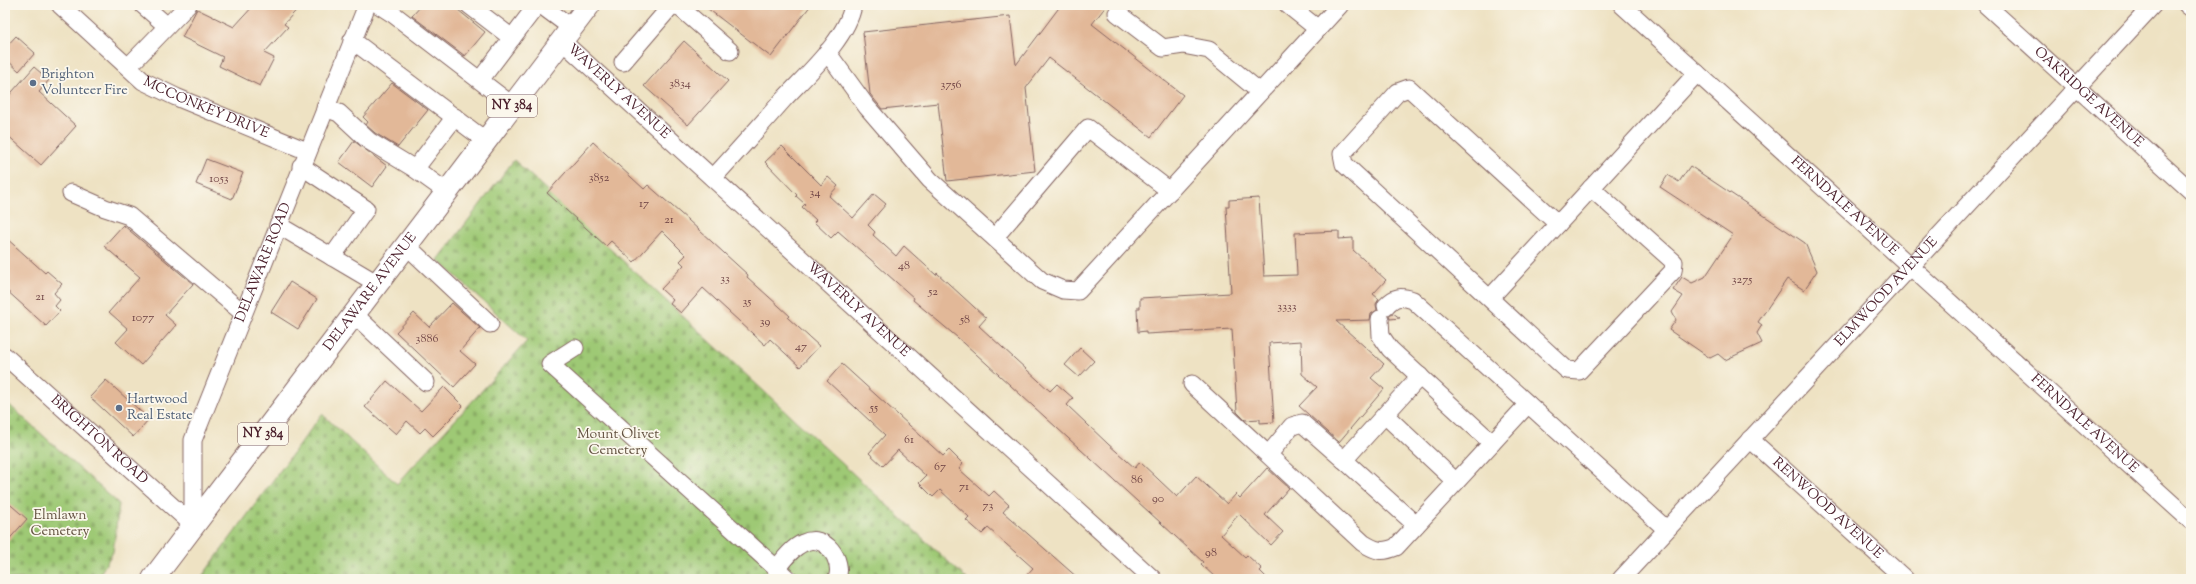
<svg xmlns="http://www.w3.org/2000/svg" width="2196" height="584" font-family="'Sorts Mill Goudy',serif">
	<defs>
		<pattern id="cemetery-stones" width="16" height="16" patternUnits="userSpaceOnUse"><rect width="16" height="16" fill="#9ec975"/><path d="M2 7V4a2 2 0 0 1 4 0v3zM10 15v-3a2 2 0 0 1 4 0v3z" fill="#8aac65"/></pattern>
	</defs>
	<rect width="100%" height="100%" fill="#fbf7ec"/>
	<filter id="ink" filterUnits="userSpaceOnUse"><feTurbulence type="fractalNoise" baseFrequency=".025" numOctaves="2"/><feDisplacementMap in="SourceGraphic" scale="8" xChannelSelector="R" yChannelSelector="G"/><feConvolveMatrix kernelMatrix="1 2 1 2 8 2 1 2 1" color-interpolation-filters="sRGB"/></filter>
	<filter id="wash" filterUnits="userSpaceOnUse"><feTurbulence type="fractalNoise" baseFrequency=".012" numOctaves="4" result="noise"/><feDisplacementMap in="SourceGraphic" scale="16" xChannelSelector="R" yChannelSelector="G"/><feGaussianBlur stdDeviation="0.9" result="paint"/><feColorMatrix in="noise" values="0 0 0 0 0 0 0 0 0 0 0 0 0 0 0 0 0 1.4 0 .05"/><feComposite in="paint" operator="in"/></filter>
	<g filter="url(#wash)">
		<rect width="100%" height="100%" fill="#eee2c3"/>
		<g fill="url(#cemetery-stones)" stroke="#747450">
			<path d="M 514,160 L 967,579 L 200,579 L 322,414 L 397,484 L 527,341 L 438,260 Z"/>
			<path d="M 5,401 L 119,504 L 113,552 L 97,579 L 5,579 Z"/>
		</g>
		<g id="blocks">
			<g fill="#e2b898">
				<path d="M 254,5 L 301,5 L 284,24 L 288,27 L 264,53 L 274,58 L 260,86 L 219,66 L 223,57 L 182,37 L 197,9 L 234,27 Z"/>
				<path d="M 422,5 L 452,5 L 485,32 L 465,56 L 412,16 Z"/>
				<path d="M 703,5 L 811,5 L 771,57 Z"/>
				<path d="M 1061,5 L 1107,5 L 1092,24 L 1183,95 L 1151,137 L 1049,58 L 1026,88 L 1035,171 L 947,181 L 938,103 L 882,109 L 870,94 L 863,32 L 1010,16 L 1016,65 Z"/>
				<path d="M 16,36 L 35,53 L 19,71 L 5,58 L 5,48 Z"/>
				<path d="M 684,41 L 728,81 L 688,125 L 644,86 Z"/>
				<path d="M 34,67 L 49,80 L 39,92 L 76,126 L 41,165 L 5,133 L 5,100 Z"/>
				<path d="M 392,83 L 428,110 L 398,147 L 375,133 L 366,125 L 368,122 L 363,117 Z"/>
				<path d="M 354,141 L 387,166 L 372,187 L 339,162 Z"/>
				<path d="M 593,142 L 644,189 L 648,185 L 688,220 L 748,275 L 747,277 L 790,316 L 788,318 L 819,346 L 800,367 L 770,339 L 765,345 L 703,288 L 681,313 L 670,304 L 673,300 L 661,289 L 684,265 L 680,261 L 686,255 L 662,231 L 634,262 L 611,241 L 606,246 L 547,193 Z"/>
				<path d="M 782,146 L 821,185 L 828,177 L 838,186 L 829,196 L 853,218 L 874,194 L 886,204 L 868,225 L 875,232 L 873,235 L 896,256 L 904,246 L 936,275 L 937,273 L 986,318 L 979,326 L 1050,391 L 1057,384 L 1073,398 L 1067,405 L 1108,444 L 1135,468 L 1140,462 L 1177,497 L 1196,476 L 1227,504 L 1236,494 L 1240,498 L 1267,468 L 1289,488 L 1265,515 L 1283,532 L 1271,545 L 1239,514 L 1221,535 L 1245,557 L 1247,555 L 1262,569 L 1260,571 L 1268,579 L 1217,579 L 1201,564 L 1203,562 L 1161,523 L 964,343 L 913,300 L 914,298 L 869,258 L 838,231 L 831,238 L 814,222 L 816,220 L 802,207 L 805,204 L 796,196 L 797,195 L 765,162 Z"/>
				<path d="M 206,159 L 243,173 L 232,199 L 196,184 Z"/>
				<path d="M 1690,166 L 1805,243 L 1817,271 L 1804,290 L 1787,279 L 1758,322 L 1762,325 L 1757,333 L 1762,343 L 1725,360 L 1718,354 L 1710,358 L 1669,330 L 1676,320 L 1672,312 L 1683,296 L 1673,290 L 1682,277 L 1692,283 L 1705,277 L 1733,235 L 1660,187 L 1668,175 L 1679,182 Z"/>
				<path d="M 1259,198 L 1264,276 L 1297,275 L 1295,233 L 1339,231 L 1339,239 L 1353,238 L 1353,250 L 1386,280 L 1373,294 L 1379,299 L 1376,304 L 1377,310 L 1371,314 L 1370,320 L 1336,321 L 1384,364 L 1371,378 L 1384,389 L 1339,442 L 1299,406 L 1317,387 L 1302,374 L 1301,341 L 1269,343 L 1274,422 L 1260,423 L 1260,419 L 1245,420 L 1237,412 L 1232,329 L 1146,334 L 1146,331 L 1138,332 L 1137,308 L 1140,308 L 1140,298 L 1231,293 L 1226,206 L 1229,206 L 1229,200 Z"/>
				<path d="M 123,225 L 193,284 L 165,315 L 176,325 L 141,365 L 116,342 L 128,329 L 109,312 L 140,277 L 104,246 Z"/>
				<path d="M 5,237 L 45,273 L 47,271 L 62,284 L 54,293 L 60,300 L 55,306 L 60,311 L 46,326 L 5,289 Z"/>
				<path d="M 290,282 L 317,299 L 298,329 L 271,312 Z"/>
				<path d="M 452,303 L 480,328 L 460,351 L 475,364 L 454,387 L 396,332 L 414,313 L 429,327 Z"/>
				<path d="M 1393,313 L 1400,318 L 1390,319 L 1389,315 Z"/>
				<path d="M 1080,348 L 1094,361 L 1079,377 L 1065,365 Z"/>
				<path d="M 842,364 L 943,456 L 949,450 L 963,464 L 959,469 L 989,496 L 994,491 L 1009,505 L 1003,512 L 1079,579 L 1023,579 L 1033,568 L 988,528 L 982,534 L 966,520 L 969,517 L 940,490 L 933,497 L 919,483 L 926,476 L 898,450 L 883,466 L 869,453 L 885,435 L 827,381 Z"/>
				<path d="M 106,380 L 149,419 L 133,437 L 90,397 Z"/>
				<path d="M 387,381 L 421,411 L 444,387 L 463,406 L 433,436 L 425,428 L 420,433 L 407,421 L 396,434 L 365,407 Z"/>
				<path d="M 5,500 L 27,519 L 5,544 Z"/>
			</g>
		</g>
	</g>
	<g filter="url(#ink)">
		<use href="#blocks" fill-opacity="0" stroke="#836360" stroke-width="1"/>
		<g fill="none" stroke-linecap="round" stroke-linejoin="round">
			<defs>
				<g id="minor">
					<path id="s1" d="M 60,5 L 143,81 L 176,97 L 307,151"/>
					<path d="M 143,5 L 167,26"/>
					<path d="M 379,5 L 393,14 L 513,106"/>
					<path d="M 469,5 L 512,38"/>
					<path d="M 541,5 L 572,28"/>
					<path d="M 677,5 L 730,51"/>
					<path d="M 1288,5 L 1318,29"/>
					<path id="s2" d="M 1622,5 L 2191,521"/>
					<path id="s3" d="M 1986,5 L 2191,191"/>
					<path d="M 2187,5 L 2191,8"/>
					<path d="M 1117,13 L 1163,48 L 1183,45 L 1209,50 L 1260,92"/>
					<path d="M 352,40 L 486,141"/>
					<path id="s4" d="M 562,41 L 1153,579"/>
					<path d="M 827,52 L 867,107 L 930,180 L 1042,281 L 1063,290 L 1078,291 L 1340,5"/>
					<path d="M 623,62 L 672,5"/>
					<path d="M 128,67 L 188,5"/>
					<path d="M 480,80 L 537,5"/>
					<path d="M 325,108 L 339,113 L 369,141 L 415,169"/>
					<path d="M 301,166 L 366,209 L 332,257"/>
					<path d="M 713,178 C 737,152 760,126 783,100 C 805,76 848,38 853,5"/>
					<path d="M 447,192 L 415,169 L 455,117"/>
					<path d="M 71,193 L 105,208 L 129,216 L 243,313"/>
					<path d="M 1558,224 L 1409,88 L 1398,92 L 1342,154 L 1344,164 L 1567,370 L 1579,371 L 1673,271 L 1674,262 L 1591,188"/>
					<path d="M 278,225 L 378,284"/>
					<path d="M 995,237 L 1088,128 L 1170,191"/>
					<path d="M 407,246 L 490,324"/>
					<path d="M 1490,298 L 1697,73"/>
					<path d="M 1386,306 C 1395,296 1401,296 1413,300 L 1528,404"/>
					<path d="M 355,315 L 426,382"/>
					<path d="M 1380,319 L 1381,336 L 1390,349 L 1492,443"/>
					<path d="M 575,348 L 550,364 L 788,579"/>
					<path id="s5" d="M 5,356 L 193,525"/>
					<path d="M 1192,384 L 1363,543 C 1376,551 1382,553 1396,547 L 1528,404 L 1666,529"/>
					<path d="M 1385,415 L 1456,482"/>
					<path id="s6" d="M 1750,439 L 1905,579"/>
					<path d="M 1269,454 L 1292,426 L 1302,423 L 1344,460"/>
					<path id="s7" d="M 193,525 L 193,440 L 367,5"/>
					<path d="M 1416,525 L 1344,460 L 1420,376"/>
					<path d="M 776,569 C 784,559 792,548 803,543 C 825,532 844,560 837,579"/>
					<path id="s8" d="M 1621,579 L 2153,5"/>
				</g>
				<g id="major">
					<path id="s9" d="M 153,579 L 589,5"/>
				</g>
			</defs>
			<use href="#minor" stroke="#836360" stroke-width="19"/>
			<use href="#major" stroke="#836360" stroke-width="24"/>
			<use href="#minor" stroke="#fff" stroke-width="17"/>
			<use href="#major" stroke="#fff" stroke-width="22"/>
		</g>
	</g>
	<g fill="#5c6f8a" stroke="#fbf7ec" stroke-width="1.5">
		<circle cx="33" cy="83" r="4"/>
		<circle cx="119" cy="408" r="4"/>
	</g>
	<g text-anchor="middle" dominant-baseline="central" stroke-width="3.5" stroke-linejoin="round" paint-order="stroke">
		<g font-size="12" fill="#704546">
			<text x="680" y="84">3834</text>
			<text x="951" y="85">3756</text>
			<text x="599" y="178">3852</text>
			<text x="219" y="179">1053</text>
			<text x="815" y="193">34</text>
			<text x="644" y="204">17</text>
			<text x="669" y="220">21</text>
			<text x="904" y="266">48</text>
			<text x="725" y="279">33</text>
			<text x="1742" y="280">3275</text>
			<text x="933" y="292">52</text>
			<text x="40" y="297">21</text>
			<text x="747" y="302">35</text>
			<text x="1287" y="307">3333</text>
			<text x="143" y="318">1077</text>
			<text x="965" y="320">58</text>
			<text x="765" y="322">39</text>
			<text x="427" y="339">3886</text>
			<text x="801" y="347">47</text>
			<text x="874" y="408">55</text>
			<text x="909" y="440">61</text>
			<text x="940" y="467">67</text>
			<text x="1137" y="480">86</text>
			<text x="964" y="487">71</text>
			<text x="1158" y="499">90</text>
			<text x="988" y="506">73</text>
			<text x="1211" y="553">98</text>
		</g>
		<g fill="#fbf7ec" stroke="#7f6065" stroke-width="1">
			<rect x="487" y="95" width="50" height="22" rx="3"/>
			<rect x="238" y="423" width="50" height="22" rx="3"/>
		</g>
		<g font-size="13" font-weight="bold" fill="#4a1f2b">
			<text x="512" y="106">NY 384</text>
			<text x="263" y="434">NY 384</text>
		</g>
		<g font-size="14" fill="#4e5e75" stroke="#fbf7ec" text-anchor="start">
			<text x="41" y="75">Brighton<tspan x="41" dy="16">Volunteer Fire</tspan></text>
			<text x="127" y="400">Hartwood<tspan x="127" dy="16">Real Estate</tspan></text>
		</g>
		<g font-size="14" fill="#4a1f2b" stroke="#fbf7ec">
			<text stroke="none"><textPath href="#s4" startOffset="76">WAVERLY AVENUE</textPath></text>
			<text stroke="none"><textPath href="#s3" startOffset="138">OAKRIDGE AVENUE</textPath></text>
			<text stroke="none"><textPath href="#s1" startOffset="181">MCCONKEY DRIVE</textPath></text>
			<text stroke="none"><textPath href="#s2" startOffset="300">FERNDALE AVENUE</textPath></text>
			<text stroke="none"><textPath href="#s7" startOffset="276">DELAWARE ROAD</textPath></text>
			<text stroke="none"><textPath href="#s8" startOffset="391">ELMWOOD AVENUE</textPath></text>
			<text stroke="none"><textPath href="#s9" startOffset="360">DELAWARE AVENUE</textPath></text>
			<text stroke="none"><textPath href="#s4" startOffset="400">WAVERLY AVENUE</textPath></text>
			<text stroke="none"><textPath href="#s2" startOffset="624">FERNDALE AVENUE</textPath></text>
			<text stroke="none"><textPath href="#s5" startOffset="126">BRIGHTON ROAD</textPath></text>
			<text stroke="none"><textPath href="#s6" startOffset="104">RENWOOD AVENUE</textPath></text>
		</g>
		<g font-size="14" fill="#635241" stroke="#fbf7ec">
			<text x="618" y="435">Mount Olivet<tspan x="618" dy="16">Cemetery</tspan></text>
			<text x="60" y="516">Elmlawn<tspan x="60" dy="16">Cemetery</tspan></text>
		</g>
	</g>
	<rect width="2196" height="584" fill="none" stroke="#fbf7ec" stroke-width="20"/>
</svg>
